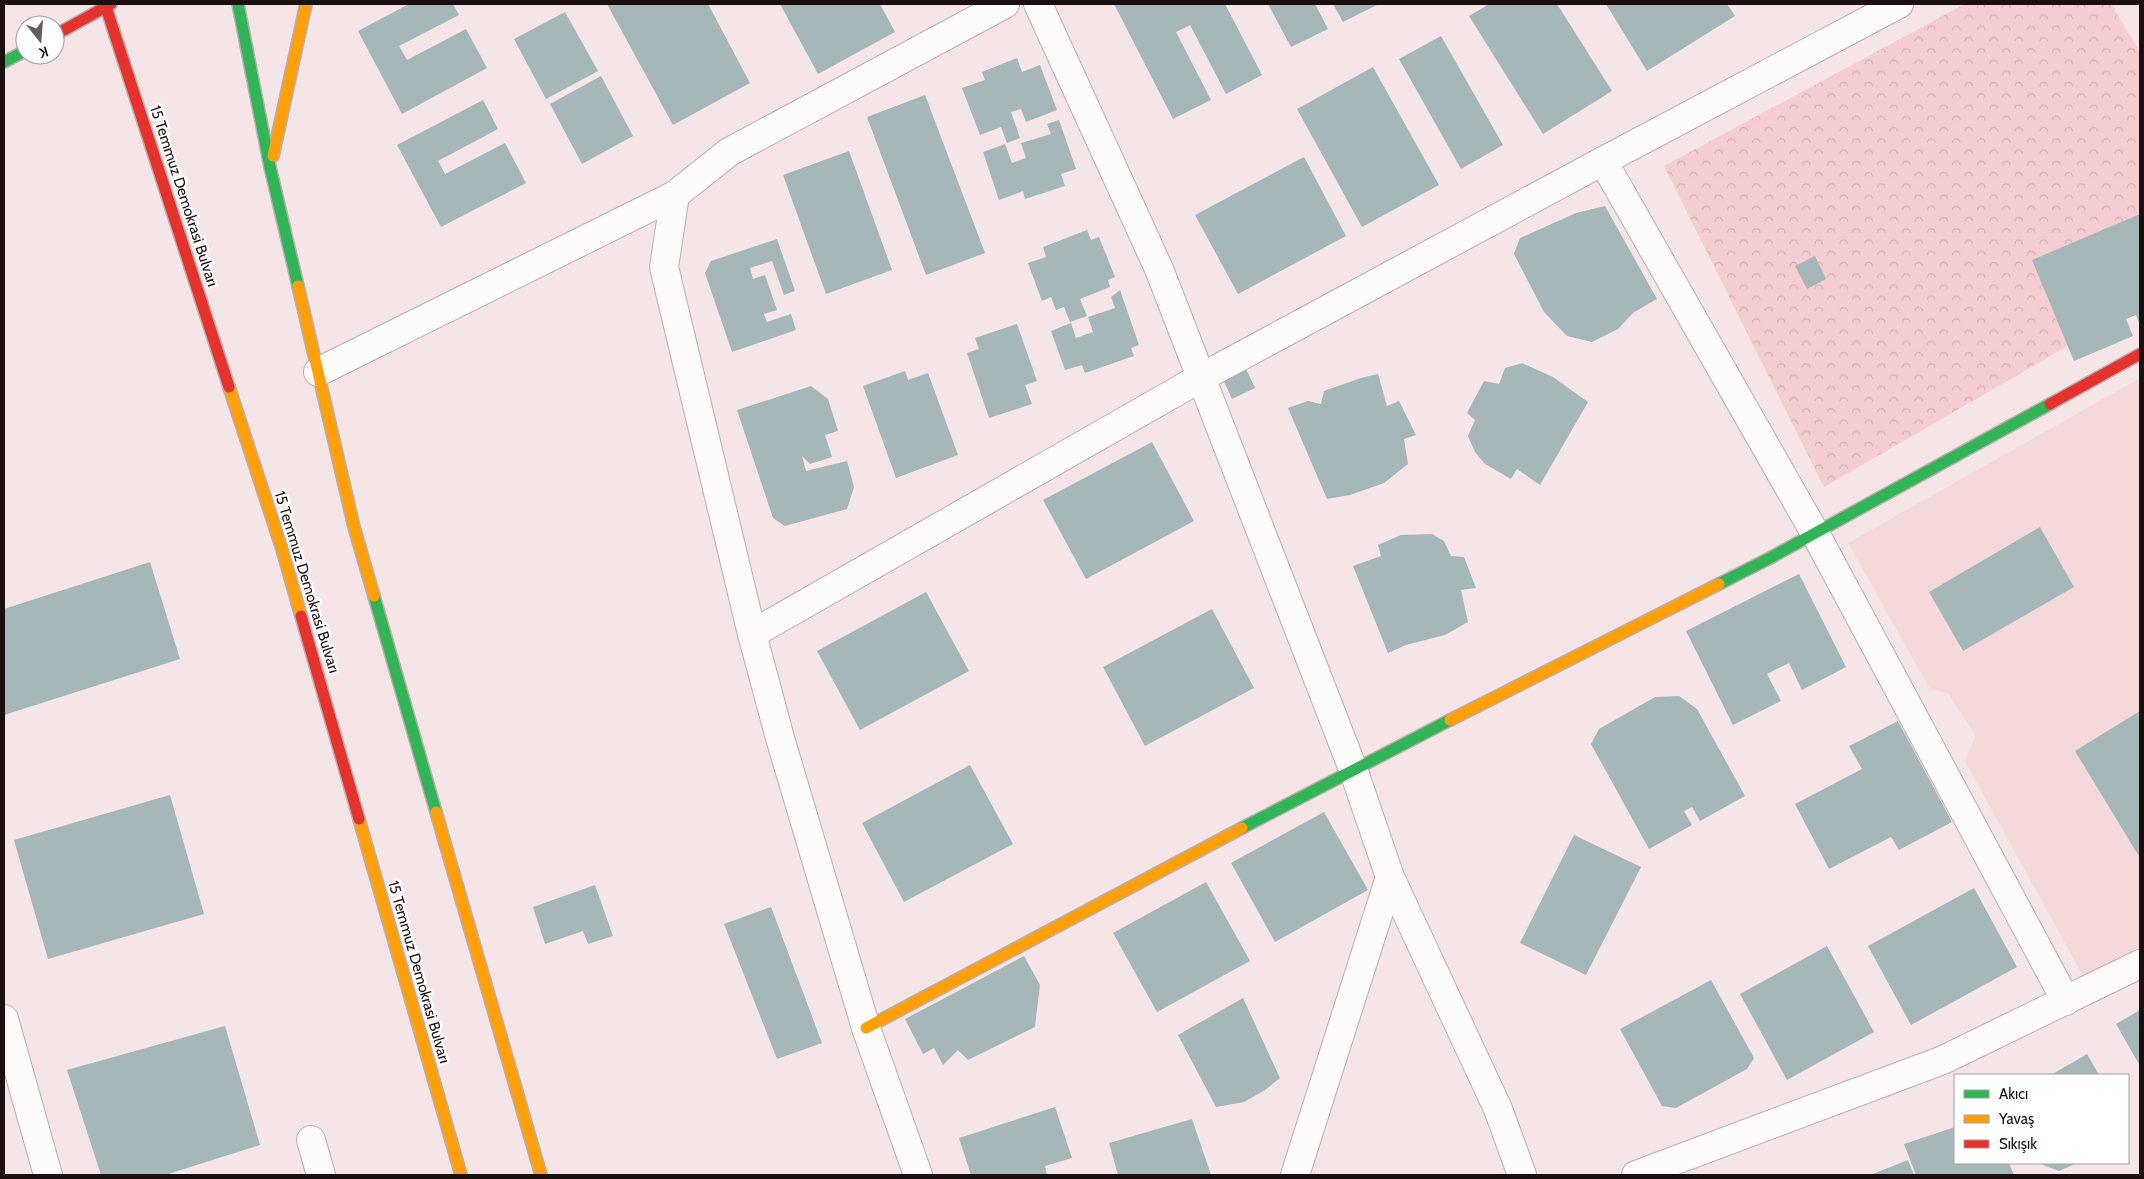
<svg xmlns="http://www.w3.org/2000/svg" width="2144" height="1179" font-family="Cabin,sans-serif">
	<defs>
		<pattern id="park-crowns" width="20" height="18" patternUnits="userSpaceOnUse" patternTransform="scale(1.25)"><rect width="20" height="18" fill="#f6ced1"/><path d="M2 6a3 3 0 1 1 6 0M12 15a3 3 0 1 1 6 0" fill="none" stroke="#d2b0b2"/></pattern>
	</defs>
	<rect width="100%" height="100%" fill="#f5e5e6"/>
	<path fill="#f4d8da" d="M 2140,378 L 2140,950 L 2083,976 L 1965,761 L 1976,736 L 1948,693 L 1930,689 L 1848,543 Z"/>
	<path fill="url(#park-crowns)" d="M 1965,4 L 2111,4 L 2140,52 L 2140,304 L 1824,487 L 1664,166 Z"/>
	<g fill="#a5b7b8">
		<path d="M 409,4 L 453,4 L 459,15 L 399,46 L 407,60 L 466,29 L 487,68 L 402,114 L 358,31 Z"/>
		<path d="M 607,4 L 708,4 L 750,83 L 673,125 Z"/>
		<path d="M 780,4 L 880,4 L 895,32 L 818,74 Z"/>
		<path d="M 1114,4 L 1225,4 L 1262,75 L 1226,94 L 1190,25 L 1176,32 L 1211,100 L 1173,119 Z"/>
		<path d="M 1268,4 L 1315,4 L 1328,29 L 1291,47 Z"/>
		<path d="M 1333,4 L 1379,4 L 1343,22 Z"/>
		<path d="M 1489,4 L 1557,4 L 1612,91 L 1543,134 L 1469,16 Z"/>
		<path d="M 1606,4 L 1727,4 L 1735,16 L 1647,71 Z"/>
		<path d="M 565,12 L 598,71 L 546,99 L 514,39 Z"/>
		<path d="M 1441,36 L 1503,145 L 1461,169 L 1399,59 Z"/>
		<path d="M 1017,58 L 1022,72 L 1040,65 L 1057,110 L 1026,122 L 1021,109 L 1011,112 L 1020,138 L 1007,143 L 1001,127 L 980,135 L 962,88 L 985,80 L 982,72 Z"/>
		<path d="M 1373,67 L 1439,185 L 1362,227 L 1297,109 Z"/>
		<path d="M 601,76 L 633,136 L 582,164 L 550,104 Z"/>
		<path d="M 925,95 L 985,253 L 926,275 L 867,117 Z"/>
		<path d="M 483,100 L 498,129 L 438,161 L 445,174 L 505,143 L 526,183 L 441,227 L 397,145 Z"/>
		<path d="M 1059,120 L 1076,169 L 1061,174 L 1065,186 L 1025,199 L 1023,191 L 999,200 L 983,152 L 1005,144 L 1012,163 L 1026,158 L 1021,143 L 1051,134 L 1047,124 Z"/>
		<path d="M 849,151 L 892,270 L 826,294 L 783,175 Z"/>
		<path d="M 1304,157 L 1346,236 L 1238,294 L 1195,215 Z"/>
		<path d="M 1605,206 L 1657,299 L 1634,312 L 1618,329 L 1592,342 L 1567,336 L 1544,312 L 1514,254 L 1520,238 L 1576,213 Z"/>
		<path d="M 2140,214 L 2140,325 L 2136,315 L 2126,319 L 2133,336 L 2074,361 L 2032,260 Z"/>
		<path d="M 1087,230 L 1091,240 L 1099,237 L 1115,277 L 1108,280 L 1110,287 L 1080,299 L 1087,316 L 1070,322 L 1064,307 L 1056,310 L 1051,297 L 1042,301 L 1028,263 L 1046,257 L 1043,247 Z"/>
		<path d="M 777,239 L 795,291 L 784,295 L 772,261 L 750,268 L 753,279 L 765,275 L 777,310 L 764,314 L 767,322 L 791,314 L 796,330 L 732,352 L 705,273 L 711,261 Z"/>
		<path d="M 1815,256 L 1826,279 L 1807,289 L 1795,266 Z"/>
		<path d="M 1120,290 L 1139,345 L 1131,348 L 1134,356 L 1085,373 L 1082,365 L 1065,370 L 1051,331 L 1071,323 L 1076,338 L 1093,332 L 1088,317 L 1115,308 L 1111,297 Z"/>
		<path d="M 1017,324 L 1037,381 L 1025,385 L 1032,404 L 989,418 L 967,353 L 979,349 L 975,338 Z"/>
		<path d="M 1243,363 L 1255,388 L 1232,399 L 1220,373 Z"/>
		<path d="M 1522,363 L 1553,377 L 1588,402 L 1540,485 L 1517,469 L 1511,479 L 1485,464 L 1475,452 L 1468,436 L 1475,420 L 1467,413 L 1484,381 L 1499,384 L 1505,368 Z"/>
		<path d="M 905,371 L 908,380 L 928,373 L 958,455 L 896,478 L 863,386 Z"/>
		<path d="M 1378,374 L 1387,406 L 1399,401 L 1416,435 L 1404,439 L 1408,464 L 1384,483 L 1350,495 L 1327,499 L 1288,408 L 1308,401 L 1321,404 L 1324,391 L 1361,378 Z"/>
		<path d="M 811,386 L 828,399 L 838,431 L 825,435 L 832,457 L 810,464 L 802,456 L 806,471 L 847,461 L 854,487 L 847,509 L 785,526 L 773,518 L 737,410 Z"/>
		<path d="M 1152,442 L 1194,521 L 1086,579 L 1043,500 Z"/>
		<path d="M 2040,527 L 2074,587 L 1963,651 L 1929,592 Z"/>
		<path d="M 1432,534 L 1444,541 L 1451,556 L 1464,557 L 1476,588 L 1461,590 L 1468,622 L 1445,635 L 1406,645 L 1388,653 L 1353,566 L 1381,556 L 1378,545 L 1401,535 Z"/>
		<path d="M 150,562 L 180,659 L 4,715 L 4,609 Z"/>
		<path d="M 1799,574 L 1846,667 L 1802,690 L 1789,663 L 1767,674 L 1781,701 L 1733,725 L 1686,631 Z"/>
		<path d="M 926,592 L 969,671 L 860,730 L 817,651 Z"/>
		<path d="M 1212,609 L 1254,688 L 1145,746 L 1103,667 Z"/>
		<path d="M 1679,696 L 1697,709 L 1745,796 L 1700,821 L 1692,807 L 1684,811 L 1692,825 L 1649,849 L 1591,744 L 1599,729 L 1655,697 Z"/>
		<path d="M 2140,711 L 2140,858 L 2075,751 Z"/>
		<path d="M 1898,721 L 1952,822 L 1899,850 L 1891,837 L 1829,869 L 1795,804 L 1862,769 L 1849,746 Z"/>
		<path d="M 970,765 L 1013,844 L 904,902 L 862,823 Z"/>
		<path d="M 170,795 L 204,914 L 48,959 L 14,840 Z"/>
		<path d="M 1324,812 L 1368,890 L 1275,942 L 1231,863 Z"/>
		<path d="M 1574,835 L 1641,867 L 1586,975 L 1520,943 Z"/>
		<path d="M 1206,882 L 1250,961 L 1157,1012 L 1113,933 Z"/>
		<path d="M 595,885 L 613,936 L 588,944 L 583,931 L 545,944 L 533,907 Z"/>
		<path d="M 1974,888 L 2017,967 L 1911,1025 L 1868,946 Z"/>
		<path d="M 771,907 L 822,1043 L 777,1059 L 724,924 Z"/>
		<path d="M 1827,946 L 1874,1032 L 1787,1080 L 1740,994 Z"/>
		<path d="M 1024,956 L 1040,985 L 1035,1027 L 968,1060 L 958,1050 L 943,1065 L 934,1048 L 923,1054 L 905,1019 Z"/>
		<path d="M 1711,980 L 1754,1058 L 1747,1069 L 1676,1108 L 1662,1106 L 1620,1029 Z"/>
		<path d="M 1243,998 L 1280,1078 L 1265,1090 L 1244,1102 L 1216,1107 L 1178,1035 Z"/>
		<path d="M 2140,1010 L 2140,1066 L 2116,1024 Z"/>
		<path d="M 225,1026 L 260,1145 L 165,1175 L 101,1175 L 67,1070 Z"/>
		<path d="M 2087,1054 L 2099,1075 L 2051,1075 Z"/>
		<path d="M 1055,1107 L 1072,1158 L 1045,1166 L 1047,1175 L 971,1175 L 959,1138 Z"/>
		<path d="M 1192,1119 L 1211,1175 L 1118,1175 L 1109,1143 Z"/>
		<path d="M 1955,1127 L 1955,1163 L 2009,1163 L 2014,1175 L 1916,1175 L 1904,1144 Z"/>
		<path d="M 1908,1160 L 1914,1175 L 1870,1175 Z"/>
		<path d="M 2042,1163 L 2077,1163 L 2059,1171 L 2043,1165 Z"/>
	</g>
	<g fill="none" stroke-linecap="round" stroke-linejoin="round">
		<defs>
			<g id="street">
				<path d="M 1038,4 L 1159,269 L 1353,769 L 1390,877 L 1498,1109 L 1522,1175"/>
				<path d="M 1603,161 L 1815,533 L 2066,1001"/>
				<path d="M 675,195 L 664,267 L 752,634 L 780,738 L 866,1028 L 918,1175"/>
				<path d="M 318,372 L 675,195 L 729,152 L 1005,4"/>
				<path d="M 752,634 L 1202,377 L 1603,161 L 1899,4"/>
				<path d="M 4,1019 L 48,1175"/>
				<path d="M 311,1140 L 321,1175"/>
				<path d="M 1295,1175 L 1390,877"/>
				<path d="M 1636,1175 L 1943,1060 L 2140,964"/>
			</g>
			<g id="fast">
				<path d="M 238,4 L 270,167 L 298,286"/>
				<path d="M 4,62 L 25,51"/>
				<path d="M 1719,584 L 1768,559 L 2050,404"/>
				<path d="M 374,596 L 436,812"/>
				<path d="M 1242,828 L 1450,720"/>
			</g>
			<g id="slow">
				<path d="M 273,156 L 306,4"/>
				<path d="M 298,286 L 354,527 L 374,596"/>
				<path d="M 229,387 L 282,549 L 301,616"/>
				<path d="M 1450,720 L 1719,584"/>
				<path d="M 436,812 L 541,1175"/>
				<path d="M 359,819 L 461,1175"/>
				<path d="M 866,1028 L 1242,828"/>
			</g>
			<g id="jam">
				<path d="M 105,4 L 229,387"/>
				<path d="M 55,35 L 111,4"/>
				<path d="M 2050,404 L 2140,354"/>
				<path d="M 301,616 L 359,819"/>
			</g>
		</defs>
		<use href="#street" stroke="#bbaeae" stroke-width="30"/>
		<use href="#fast" stroke="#bbaeae" stroke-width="14"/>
		<use href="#slow" stroke="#bbaeae" stroke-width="14"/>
		<use href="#jam" stroke="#bbaeae" stroke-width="14"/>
		<use href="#street" stroke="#fefbfb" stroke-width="28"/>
		<use href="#fast" stroke="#30b455" stroke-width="11"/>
		<use href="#slow" stroke="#ff9f0a" stroke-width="11"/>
		<use href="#jam" stroke="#e5322d" stroke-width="11"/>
	</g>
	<g text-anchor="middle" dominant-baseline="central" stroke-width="5" stroke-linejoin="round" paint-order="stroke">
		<g font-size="15" fill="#1b0f10" stroke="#fff">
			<text transform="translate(184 196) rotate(72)">15 Temmuz Demokrasi Bulvarı</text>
			<text transform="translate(307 582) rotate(73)">15 Temmuz Demokrasi Bulvarı</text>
			<text transform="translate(419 972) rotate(74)">15 Temmuz Demokrasi Bulvarı</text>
		</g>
	</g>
	<rect width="2144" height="1179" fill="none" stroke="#1b0f10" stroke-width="10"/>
	<rect x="1954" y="1074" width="175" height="90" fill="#ffffff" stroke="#a49f9f"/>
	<rect x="1964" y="1090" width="25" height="8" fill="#30b455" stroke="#a49f9f"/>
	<text x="1999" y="1099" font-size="15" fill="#1b0f10">Akıcı</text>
	<rect x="1964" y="1115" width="25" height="8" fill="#ff9f0a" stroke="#a49f9f"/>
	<text x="1999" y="1124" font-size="15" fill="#1b0f10">Yavaş</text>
	<rect x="1964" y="1140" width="25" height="8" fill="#e5322d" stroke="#a49f9f"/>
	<text x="1999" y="1149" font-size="15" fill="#1b0f10">Sıkışık</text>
	<g transform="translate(40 40) rotate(163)"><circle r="24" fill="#ffffff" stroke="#a49f9f"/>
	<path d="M0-4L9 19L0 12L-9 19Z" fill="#675a5b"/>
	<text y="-8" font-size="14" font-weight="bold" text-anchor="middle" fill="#1b0f10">K</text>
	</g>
</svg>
